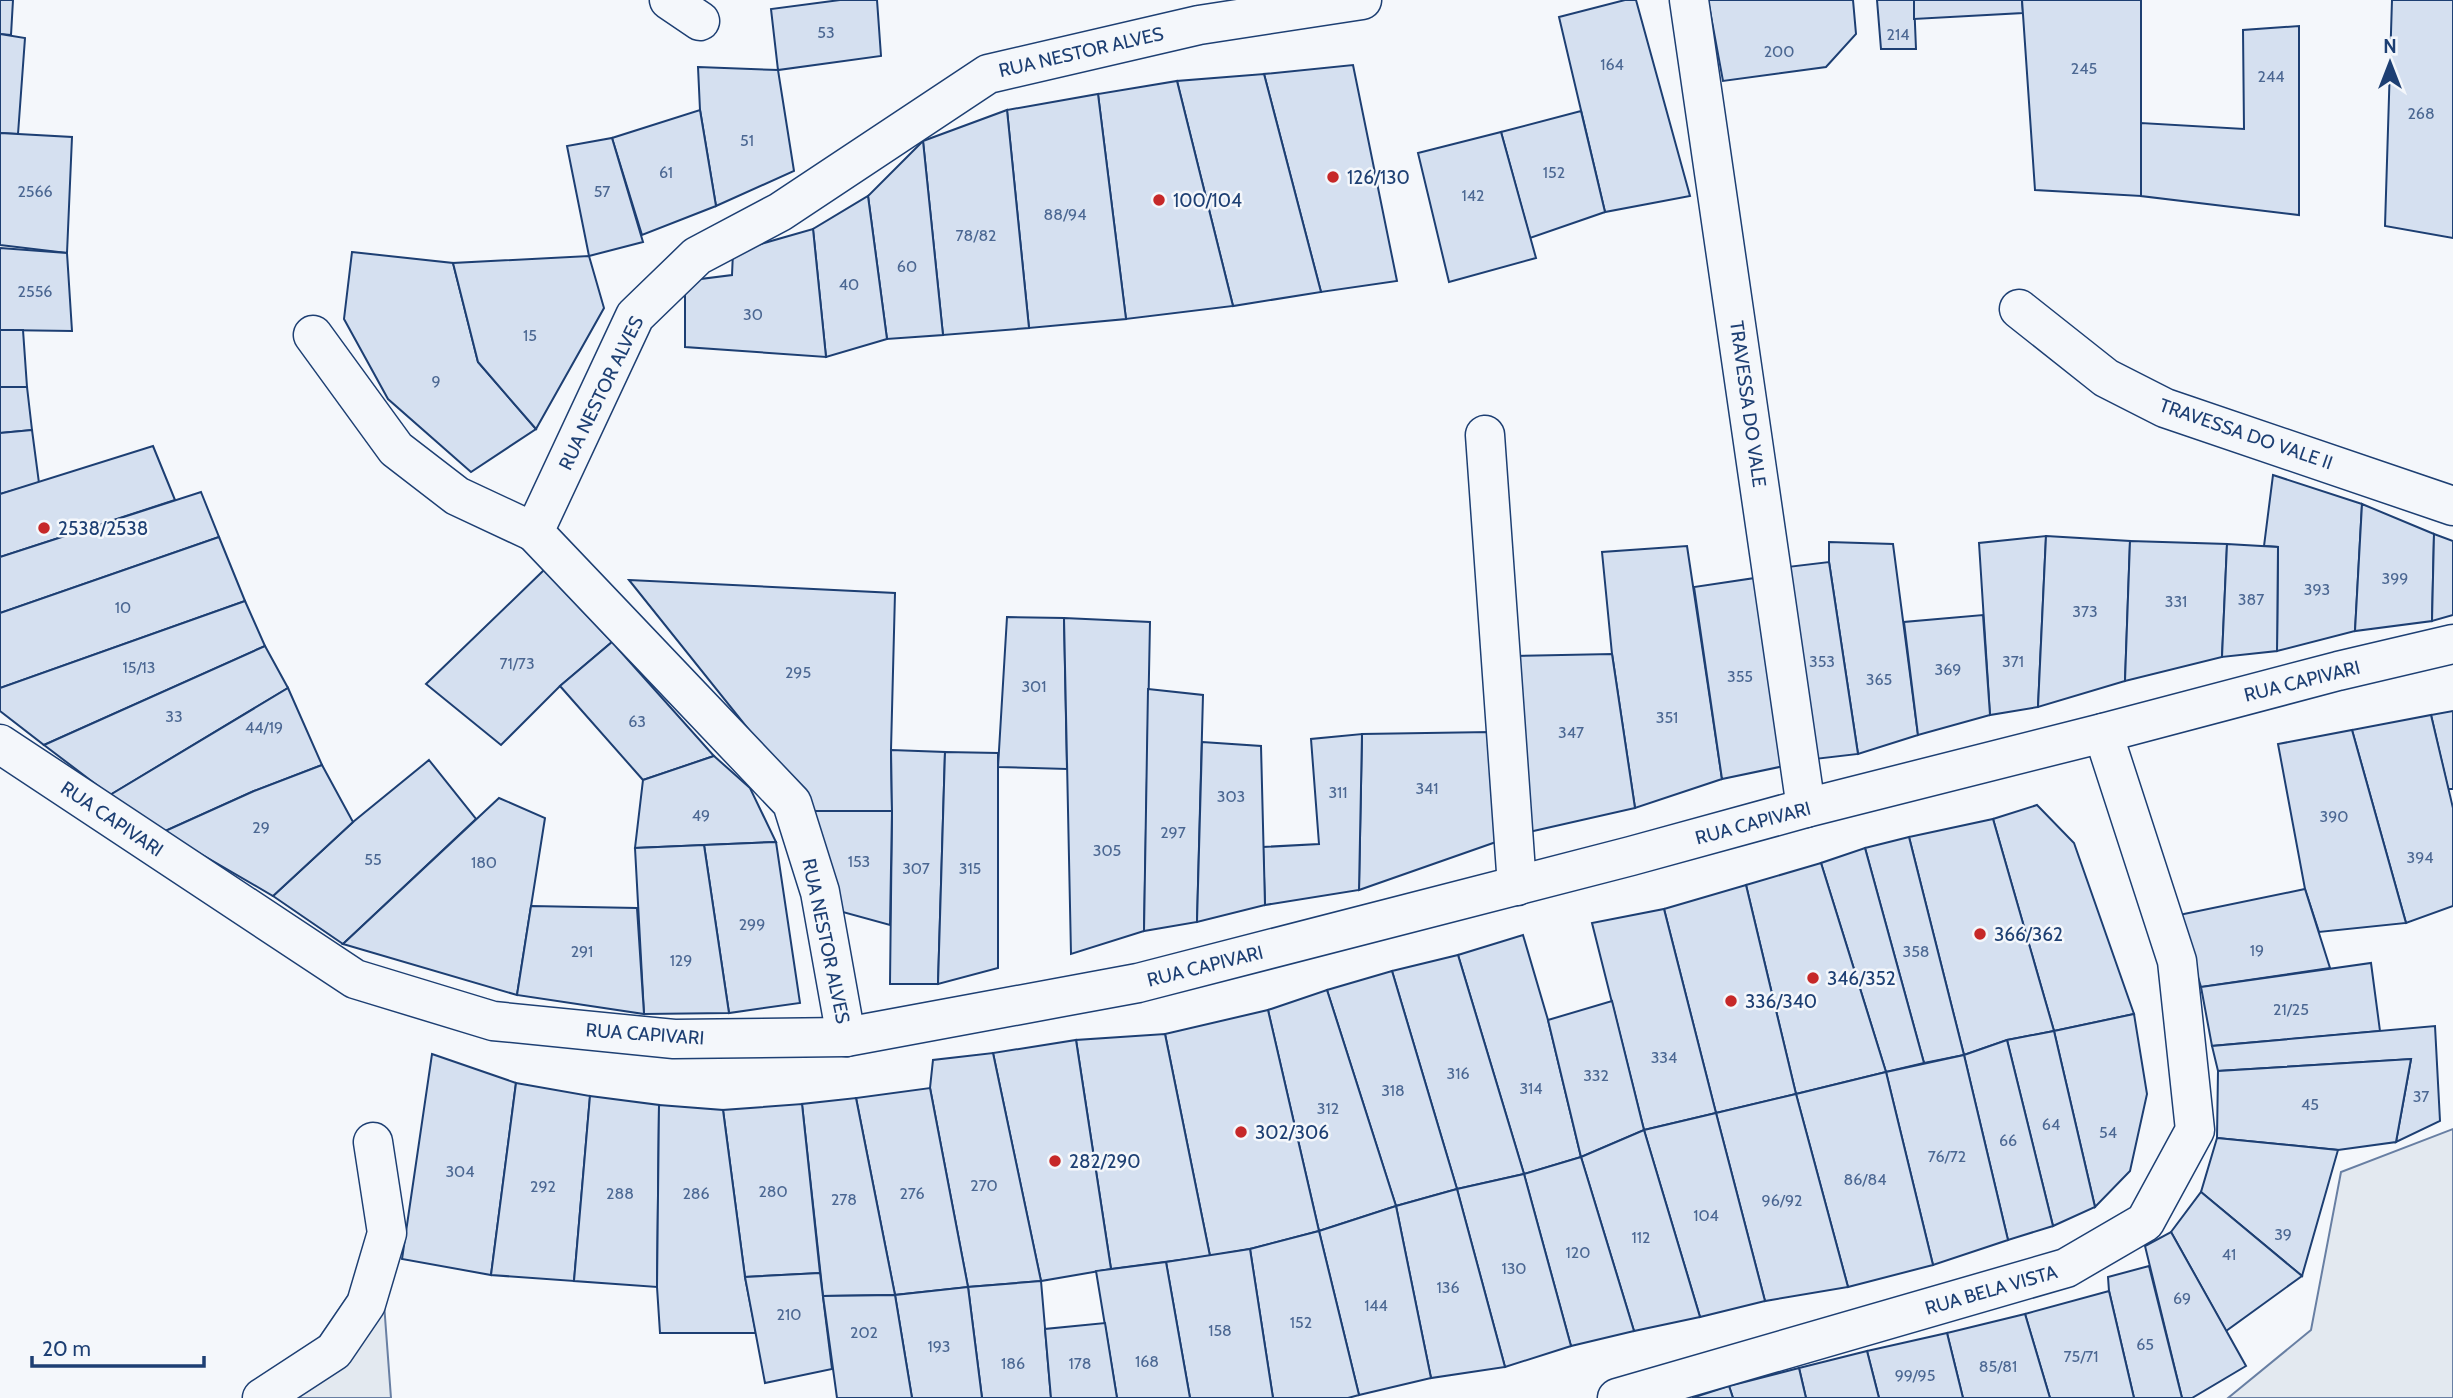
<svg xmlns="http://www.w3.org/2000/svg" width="2453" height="1398" font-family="Cabin,sans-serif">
	<rect width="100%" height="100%" fill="#f4f7fb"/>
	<g fill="#e3e9f0" stroke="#687fa3" stroke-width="2">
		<path d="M 2453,1129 L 2453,1398 L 2228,1398 L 2311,1330 L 2341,1172 Z"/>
		<path d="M 380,1249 L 391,1398 L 278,1398 Z"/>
	</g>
	<g fill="#d5e0f0" stroke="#1d3f73" stroke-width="2">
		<path d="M 0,0 L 13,0 L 11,35 L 0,34 Z"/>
		<path d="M 840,0 L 877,0 L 881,56 L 778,70 L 771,9 Z"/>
		<path d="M 1625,0 L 1636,0 L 1690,196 L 1605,212 L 1559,17 Z"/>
		<path d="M 1708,0 L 1853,0 L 1856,34 L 1826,67 L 1723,81 Z"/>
		<path d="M 1877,0 L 1914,0 L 1916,49 L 1881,49 Z"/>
		<path d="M 1914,0 L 2022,0 L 2023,13 L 1914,19 Z"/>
		<path d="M 2022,0 L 2141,0 L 2141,196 L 2035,190 Z"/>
		<path d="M 2392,0 L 2453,0 L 2453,238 L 2385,226 Z"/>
		<path d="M 2299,26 L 2299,215 L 2141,196 L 2141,123 L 2244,129 L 2243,30 Z"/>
		<path d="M 0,34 L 25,38 L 18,134 L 0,133 Z"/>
		<path d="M 1353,65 L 1397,281 L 1321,292 L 1264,74 Z"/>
		<path d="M 698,67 L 778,70 L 794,171 L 716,206 L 700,110 Z"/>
		<path d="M 1264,74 L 1321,292 L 1233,306 L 1177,81 Z"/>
		<path d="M 1177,81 L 1233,306 L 1126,319 L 1098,94 Z"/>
		<path d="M 1098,94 L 1126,319 L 1029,328 L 1007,110 Z"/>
		<path d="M 700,110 L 716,206 L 642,235 L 612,138 Z"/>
		<path d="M 1007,110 L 1029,328 L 943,335 L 923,141 Z"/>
		<path d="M 1581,111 L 1605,212 L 1530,238 L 1501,132 Z"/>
		<path d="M 1501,132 L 1536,258 L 1449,282 L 1418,153 Z"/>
		<path d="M 0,133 L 72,137 L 67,253 L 0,245 Z"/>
		<path d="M 612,138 L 643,242 L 589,256 L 567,146 Z"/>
		<path d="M 923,141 L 943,335 L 887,339 L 868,196 Z"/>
		<path d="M 868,196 L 887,339 L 826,357 L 813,229 Z"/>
		<path d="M 813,229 L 826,357 L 685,347 L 685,281 L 732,275 L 733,252 Z"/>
		<path d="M 0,248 L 67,253 L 72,331 L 0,330 Z"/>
		<path d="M 352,252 L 453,263 L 478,362 L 536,429 L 471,472 L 388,399 L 344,319 Z"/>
		<path d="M 589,256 L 604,308 L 536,429 L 478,362 L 453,263 Z"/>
		<path d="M 0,330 L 23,330 L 27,387 L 0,387 Z"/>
		<path d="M 0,387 L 27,387 L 32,430 L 0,433 Z"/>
		<path d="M 32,430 L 39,483 L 0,494 L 0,433 Z"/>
		<path d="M 153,446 L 175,500 L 0,557 L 0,494 Z"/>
		<path d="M 2273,475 L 2362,504 L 2355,631 L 2277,651 L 2278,547 L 2264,546 Z"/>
		<path d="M 201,492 L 219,537 L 0,613 L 0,557 Z"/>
		<path d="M 2362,504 L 2434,534 L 2432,621 L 2355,631 Z"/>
		<path d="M 2434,534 L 2453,541 L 2453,615 L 2432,621 Z"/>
		<path d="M 2046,536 L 2038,707 L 1990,715 L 1979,543 Z"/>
		<path d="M 2046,536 L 2130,541 L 2125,681 L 2038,707 Z"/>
		<path d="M 219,537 L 245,601 L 0,688 L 0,613 Z"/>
		<path d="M 2130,541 L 2227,544 L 2222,657 L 2125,681 Z"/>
		<path d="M 1829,542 L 1893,544 L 1918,735 L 1858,754 L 1829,562 Z"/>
		<path d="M 2227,544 L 2278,547 L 2277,651 L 2222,657 Z"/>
		<path d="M 1687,546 L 1722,779 L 1635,808 L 1612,654 L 1602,552 Z"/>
		<path d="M 1829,562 L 1858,754 L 1815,759 L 1787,567 Z"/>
		<path d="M 544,570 L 612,642 L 560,686 L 501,745 L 426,684 Z"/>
		<path d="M 1755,578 L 1789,765 L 1722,779 L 1694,587 Z"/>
		<path d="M 629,580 L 895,593 L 891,750 L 892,811 L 814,811 Z"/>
		<path d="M 245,601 L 265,646 L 44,745 L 0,711 L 0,688 Z"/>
		<path d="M 1983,615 L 1990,715 L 1918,735 L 1904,622 Z"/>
		<path d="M 1007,617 L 1064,618 L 1067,769 L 998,767 Z"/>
		<path d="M 1064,618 L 1150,622 L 1144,931 L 1071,954 Z"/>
		<path d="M 612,642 L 714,756 L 643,780 L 560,686 Z"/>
		<path d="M 265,646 L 288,688 L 110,795 L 44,745 Z"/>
		<path d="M 1612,654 L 1635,808 L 1529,832 L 1512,656 Z"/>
		<path d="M 288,688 L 322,765 L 254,791 L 163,832 L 110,795 Z"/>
		<path d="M 1148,689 L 1203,695 L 1197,922 L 1144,931 Z"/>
		<path d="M 2453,711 L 2453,789 L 2448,789 L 2431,715 Z"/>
		<path d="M 2431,715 L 2453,808 L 2453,906 L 2406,923 L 2352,730 Z"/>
		<path d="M 2352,730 L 2406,923 L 2319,932 L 2305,889 L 2278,744 Z"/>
		<path d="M 1490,732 L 1496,842 L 1359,890 L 1362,734 Z"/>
		<path d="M 1362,734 L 1359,890 L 1265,905 L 1263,847 L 1319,844 L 1311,739 Z"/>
		<path d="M 1202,742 L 1261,746 L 1265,905 L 1197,922 Z"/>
		<path d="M 891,750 L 945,752 L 938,984 L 890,984 L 892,811 Z"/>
		<path d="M 945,752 L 998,753 L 998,968 L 938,984 Z"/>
		<path d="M 714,756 L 750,788 L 776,842 L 635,848 L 643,780 Z"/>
		<path d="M 429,760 L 476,819 L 343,944 L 273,896 L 353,822 Z"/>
		<path d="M 322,765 L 353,822 L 273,896 L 163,832 L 254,791 Z"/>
		<path d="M 499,798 L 545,818 L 517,995 L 343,944 Z"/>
		<path d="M 2037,805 L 2074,843 L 2134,1014 L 2054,1031 L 1993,819 Z"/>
		<path d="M 814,811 L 892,811 L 890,925 L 839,911 Z"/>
		<path d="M 1993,819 L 2054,1031 L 2007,1040 L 1964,1055 L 1909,837 Z"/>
		<path d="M 1909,837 L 1964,1055 L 1924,1063 L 1865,848 Z"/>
		<path d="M 776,842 L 800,1003 L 729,1013 L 704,845 Z"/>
		<path d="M 704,845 L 729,1013 L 644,1014 L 635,848 Z"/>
		<path d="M 1865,848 L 1924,1063 L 1886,1072 L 1821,863 Z"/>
		<path d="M 1821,863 L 1886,1072 L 1796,1094 L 1746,885 Z"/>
		<path d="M 1746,885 L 1796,1094 L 1716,1113 L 1664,909 Z"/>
		<path d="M 2305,889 L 2330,968 L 2201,987 L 2179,915 Z"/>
		<path d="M 531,906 L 637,908 L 644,1014 L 517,995 Z"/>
		<path d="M 1664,909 L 1716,1113 L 1644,1130 L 1592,923 Z"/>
		<path d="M 1523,935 L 1548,1020 L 1581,1157 L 1524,1174 L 1458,955 Z"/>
		<path d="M 1458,955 L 1524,1174 L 1457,1189 L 1392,971 Z"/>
		<path d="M 2371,963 L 2380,1031 L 2212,1046 L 2201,987 Z"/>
		<path d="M 1392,971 L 1457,1189 L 1396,1206 L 1327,990 Z"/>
		<path d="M 1327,990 L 1396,1206 L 1319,1231 L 1268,1010 Z"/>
		<path d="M 1612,1001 L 1644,1130 L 1581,1157 L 1548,1020 Z"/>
		<path d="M 1268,1010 L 1319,1231 L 1250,1249 L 1210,1256 L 1165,1034 Z"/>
		<path d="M 2134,1014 L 2147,1094 L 2130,1171 L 2095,1207 L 2054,1031 Z"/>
		<path d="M 2435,1026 L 2440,1121 L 2396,1142 L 2411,1059 L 2218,1071 L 2212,1046 Z"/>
		<path d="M 2054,1031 L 2095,1207 L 2053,1226 L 2007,1040 Z"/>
		<path d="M 1165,1034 L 1210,1256 L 1111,1269 L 1076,1040 Z"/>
		<path d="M 1076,1040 L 1111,1269 L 1041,1281 L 993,1053 Z"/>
		<path d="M 2007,1040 L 2053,1226 L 2008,1240 L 1964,1055 Z"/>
		<path d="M 993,1053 L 1041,1281 L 968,1287 L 930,1088 L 933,1060 Z"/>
		<path d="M 432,1054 L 516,1083 L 491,1275 L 402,1259 Z"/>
		<path d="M 1964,1055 L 2008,1240 L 1933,1265 L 1886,1072 Z"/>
		<path d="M 2411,1059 L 2396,1142 L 2338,1150 L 2217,1138 L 2218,1071 Z"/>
		<path d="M 1886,1072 L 1933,1265 L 1848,1287 L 1796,1094 Z"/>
		<path d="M 516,1083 L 590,1096 L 574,1281 L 491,1275 Z"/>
		<path d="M 930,1088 L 968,1287 L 895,1295 L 856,1098 Z"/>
		<path d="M 1796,1094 L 1848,1287 L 1765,1301 L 1716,1113 Z"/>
		<path d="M 590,1096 L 659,1105 L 657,1287 L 574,1281 Z"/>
		<path d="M 856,1098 L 895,1295 L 823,1296 L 802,1104 Z"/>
		<path d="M 802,1104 L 820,1273 L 745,1277 L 723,1110 Z"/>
		<path d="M 659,1105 L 723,1110 L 745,1277 L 756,1333 L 660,1333 L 657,1287 Z"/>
		<path d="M 1716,1113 L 1765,1301 L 1700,1317 L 1644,1130 Z"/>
		<path d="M 1644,1130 L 1700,1317 L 1634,1331 L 1581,1157 Z"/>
		<path d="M 2217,1138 L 2338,1150 L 2302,1276 L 2201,1192 Z"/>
		<path d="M 1581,1157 L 1634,1331 L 1571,1346 L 1524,1174 Z"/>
		<path d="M 1524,1174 L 1571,1346 L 1505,1367 L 1457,1189 Z"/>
		<path d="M 1457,1189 L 1505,1367 L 1431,1378 L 1396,1206 Z"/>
		<path d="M 2201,1192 L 2302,1276 L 2226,1331 L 2171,1232 Z"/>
		<path d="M 1396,1206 L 1431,1378 L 1359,1395 L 1319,1231 Z"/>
		<path d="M 1319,1231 L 1359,1395 L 1348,1398 L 1273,1398 L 1250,1249 Z"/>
		<path d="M 2171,1232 L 2246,1366 L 2192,1398 L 2182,1398 L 2145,1246 Z"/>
		<path d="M 1250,1249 L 1273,1398 L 1190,1398 L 1166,1262 Z"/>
		<path d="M 1166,1262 L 1190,1398 L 1117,1398 L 1096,1271 Z"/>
		<path d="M 2149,1266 L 2182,1398 L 2134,1398 L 2109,1291 L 2108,1277 Z"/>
		<path d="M 820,1273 L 832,1369 L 765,1383 L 745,1277 Z"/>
		<path d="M 1041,1281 L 1051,1398 L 982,1398 L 968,1287 Z"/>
		<path d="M 968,1287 L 982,1398 L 912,1398 L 895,1295 Z"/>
		<path d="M 2109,1291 L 2134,1398 L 2050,1398 L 2025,1314 Z"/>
		<path d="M 895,1295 L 912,1398 L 837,1398 L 823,1296 Z"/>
		<path d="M 2025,1314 L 2050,1398 L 1963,1398 L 1947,1333 Z"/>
		<path d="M 1105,1323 L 1117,1398 L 1051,1398 L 1045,1329 Z"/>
		<path d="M 1947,1333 L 1963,1398 L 1879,1398 L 1867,1351 Z"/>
		<path d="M 1867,1351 L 1879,1398 L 1806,1398 L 1799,1368 Z"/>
		<path d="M 1799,1368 L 1806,1398 L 1733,1398 L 1729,1386 Z"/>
		<path d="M 1729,1386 L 1733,1398 L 1692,1398 Z"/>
	</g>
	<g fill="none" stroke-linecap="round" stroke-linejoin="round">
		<defs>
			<g id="minor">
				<path d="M 669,0 L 700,21"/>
				<path d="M 1689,0 L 1806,808"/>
				<path d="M 2019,309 L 2106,378 L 2165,408 L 2453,506"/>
				<path d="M 313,335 L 396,449 L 457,496 L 534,532"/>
				<path d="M 1485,435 L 1517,886"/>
				<path d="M 0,744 L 355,979 L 493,1021 L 674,1039 L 846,1037 L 1138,983 L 1631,856 L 1806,808 L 2103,733 L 2338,671 L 2453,644"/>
				<path d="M 846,1037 L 820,892 L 792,803 L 534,532 L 635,316 L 697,256 L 780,212 L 988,74 L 1199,25 L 1362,0"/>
				<path d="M 262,1398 L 334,1351 L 366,1304 L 387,1233 L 373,1142"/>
				<path d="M 1617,1398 L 2066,1268 L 2145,1222 L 2195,1130 L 2177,961 L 2103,733"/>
			</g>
		</defs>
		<use href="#minor" stroke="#1d3f73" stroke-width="41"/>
		<use href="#minor" stroke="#f4f7fb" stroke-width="38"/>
	</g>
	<g fill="#c62828" stroke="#f4f7fb" stroke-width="2.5">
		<circle cx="1333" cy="177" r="7"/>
		<circle cx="1159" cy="200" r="7"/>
		<circle cx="44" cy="528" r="7"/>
		<circle cx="1980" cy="934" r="7"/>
		<circle cx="1813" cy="978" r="7"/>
		<circle cx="1731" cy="1001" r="7"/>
		<circle cx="1241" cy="1132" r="7"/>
		<circle cx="1055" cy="1161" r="7"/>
	</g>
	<g text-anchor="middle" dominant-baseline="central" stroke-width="5" stroke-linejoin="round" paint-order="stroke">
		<g font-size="16" fill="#4b6792">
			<text x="826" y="32">53</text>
			<text x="1898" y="34">214</text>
			<text x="1779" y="51">200</text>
			<text x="1612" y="64">164</text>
			<text x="2084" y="68">245</text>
			<text x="2271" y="76">244</text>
			<text x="2421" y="113">268</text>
			<text x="747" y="140">51</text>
			<text x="666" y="172">61</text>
			<text x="1554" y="172">152</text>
			<text x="35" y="191">2566</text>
			<text x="602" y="191">57</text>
			<text x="1473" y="195">142</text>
			<text x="1065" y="214">88/94</text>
			<text x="976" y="235">78/82</text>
			<text x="907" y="266">60</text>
			<text x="849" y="284">40</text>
			<text x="35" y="291">2556</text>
			<text x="753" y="314">30</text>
			<text x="530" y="335">15</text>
			<text x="436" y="381">9</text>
			<text x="2395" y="578">399</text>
			<text x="2317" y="589">393</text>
			<text x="2251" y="599">387</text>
			<text x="2176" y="601">331</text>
			<text x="123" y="607">10</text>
			<text x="2085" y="611">373</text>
			<text x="1822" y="661">353</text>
			<text x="2013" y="661">371</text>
			<text x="517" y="663">71/73</text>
			<text x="139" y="667">15/13</text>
			<text x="1948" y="669">369</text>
			<text x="798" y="672">295</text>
			<text x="1740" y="676">355</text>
			<text x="1879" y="679">365</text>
			<text x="1034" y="686">301</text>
			<text x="174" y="716">33</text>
			<text x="1667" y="717">351</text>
			<text x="637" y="721">63</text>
			<text x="264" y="727">44/19</text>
			<text x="1571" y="732">347</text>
			<text x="1427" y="788">341</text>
			<text x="1338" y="792">311</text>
			<text x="1231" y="796">303</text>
			<text x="701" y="815">49</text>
			<text x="2334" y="816">390</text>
			<text x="261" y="827">29</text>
			<text x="1173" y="832">297</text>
			<text x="1107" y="850">305</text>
			<text x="2420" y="857">394</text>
			<text x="373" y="859">55</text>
			<text x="859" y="861">153</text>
			<text x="484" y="862">180</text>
			<text x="916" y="868">307</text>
			<text x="970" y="868">315</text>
			<text x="752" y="924">299</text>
			<text x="2257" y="950">19</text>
			<text x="582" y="951">291</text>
			<text x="1916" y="951">358</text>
			<text x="681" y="960">129</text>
			<text x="2291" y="1009">21/25</text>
			<text x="1664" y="1057">334</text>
			<text x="1458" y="1073">316</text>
			<text x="1596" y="1075">332</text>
			<text x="1531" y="1088">314</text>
			<text x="1393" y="1090">318</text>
			<text x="2421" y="1096">37</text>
			<text x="2310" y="1104">45</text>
			<text x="1328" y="1108">312</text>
			<text x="2051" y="1124">64</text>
			<text x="2108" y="1132">54</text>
			<text x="2008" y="1140">66</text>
			<text x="1947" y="1156">76/72</text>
			<text x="460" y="1171">304</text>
			<text x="1865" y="1179">86/84</text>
			<text x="984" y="1185">270</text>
			<text x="543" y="1186">292</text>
			<text x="773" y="1191">280</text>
			<text x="620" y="1193">288</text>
			<text x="696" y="1193">286</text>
			<text x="912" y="1193">276</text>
			<text x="844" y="1199">278</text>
			<text x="1782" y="1200">96/92</text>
			<text x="1706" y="1215">104</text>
			<text x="2283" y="1234">39</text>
			<text x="1641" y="1237">112</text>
			<text x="1578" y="1252">120</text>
			<text x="2229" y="1254">41</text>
			<text x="1514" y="1268">130</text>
			<text x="1448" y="1287">136</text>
			<text x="2182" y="1298">69</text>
			<text x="1376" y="1305">144</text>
			<text x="789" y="1314">210</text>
			<text x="1301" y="1322">152</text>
			<text x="1220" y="1330">158</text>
			<text x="864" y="1332">202</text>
			<text x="2145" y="1344">65</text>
			<text x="939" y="1346">193</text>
			<text x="2081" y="1356">75/71</text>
			<text x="1147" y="1361">168</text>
			<text x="1013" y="1363">186</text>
			<text x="1080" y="1363">178</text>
			<text x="1998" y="1366">85/81</text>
			<text x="1915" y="1375">99/95</text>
		</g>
		<g font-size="19" fill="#1d3f73" stroke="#f4f7fb">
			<text transform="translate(1081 52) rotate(-13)">RUA NESTOR ALVES</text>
			<text transform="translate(601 393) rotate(-64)">RUA NESTOR ALVES</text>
			<text transform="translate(1748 404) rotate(82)">TRAVESSA DO VALE</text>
			<text transform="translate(2246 434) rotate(19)">TRAVESSA DO VALE II</text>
			<text transform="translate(2302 681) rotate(-14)">RUA CAPIVARI</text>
			<text transform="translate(112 819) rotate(34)">RUA CAPIVARI</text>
			<text transform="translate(1753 823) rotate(-15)">RUA CAPIVARI</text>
			<text transform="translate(826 941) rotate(78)">RUA NESTOR ALVES</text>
			<text transform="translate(1205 966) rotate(-14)">RUA CAPIVARI</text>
			<text transform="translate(645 1034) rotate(4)">RUA CAPIVARI</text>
			<text transform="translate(1991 1290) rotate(-16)">RUA BELA VISTA</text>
		</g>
		<g font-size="19" fill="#1d3f73" stroke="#f4f7fb" text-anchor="start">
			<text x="1347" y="177">126/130</text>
			<text x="1173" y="200">100/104</text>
			<text x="58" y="528">2538/2538</text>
			<text x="1994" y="934">366/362</text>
			<text x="1827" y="978">346/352</text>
			<text x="1745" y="1001">336/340</text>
			<text x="1255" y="1132">302/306</text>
			<text x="1069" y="1161">282/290</text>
		</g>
	</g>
	<g transform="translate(2390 63)" stroke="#f4f7fb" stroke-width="5" paint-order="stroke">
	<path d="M0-5L12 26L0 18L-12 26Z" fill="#1d3f73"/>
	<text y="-10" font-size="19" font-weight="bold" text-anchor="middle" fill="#1d3f73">N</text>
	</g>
	<path d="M32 1356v10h172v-10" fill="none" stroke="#1d3f73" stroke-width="3.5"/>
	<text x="42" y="1356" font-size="21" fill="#1d3f73" stroke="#f4f7fb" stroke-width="5" paint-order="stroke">20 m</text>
</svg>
